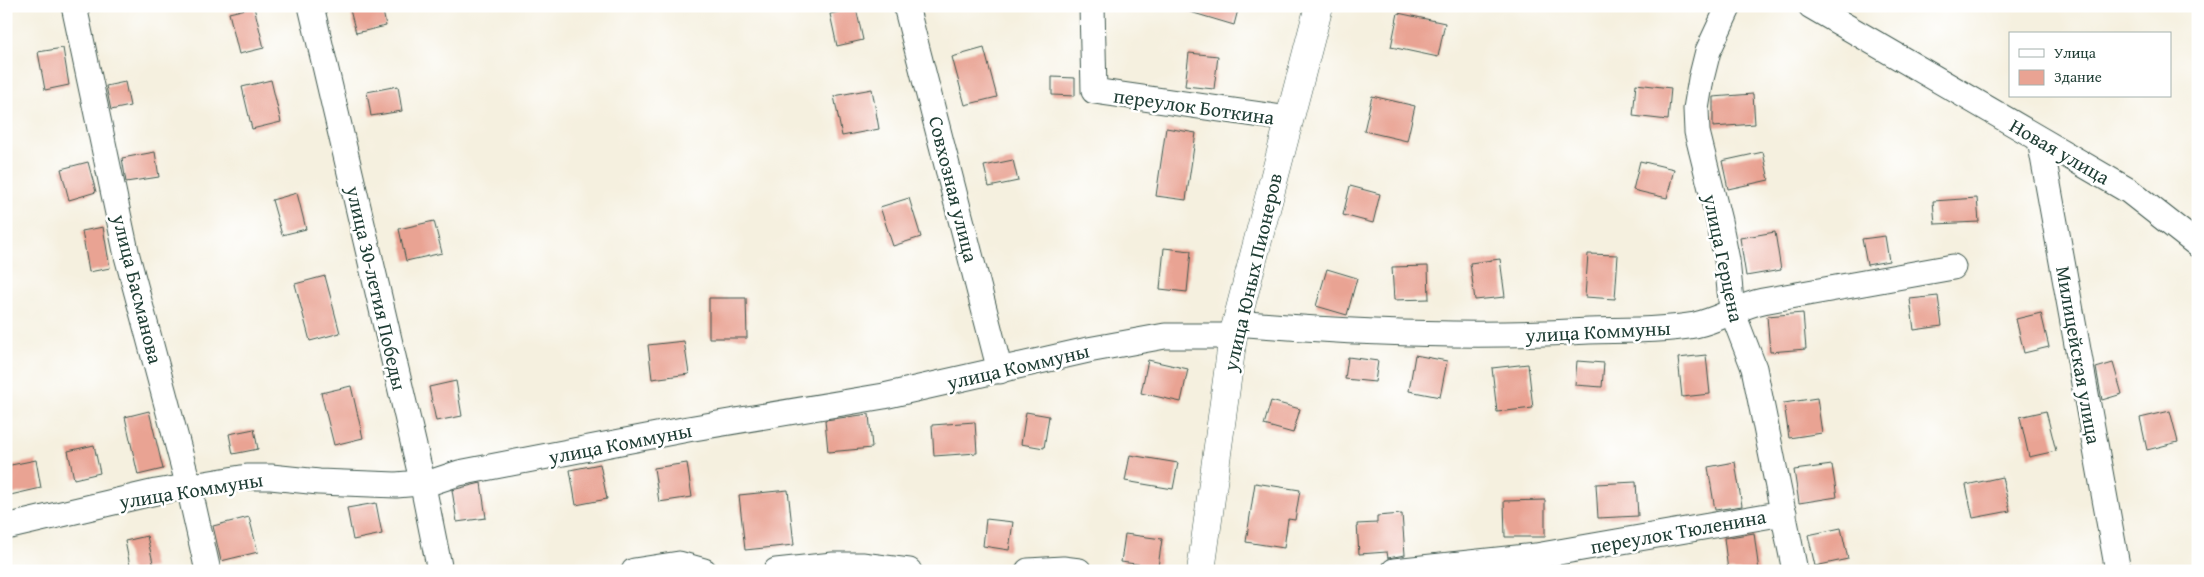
<svg xmlns="http://www.w3.org/2000/svg" width="2204" height="577" font-family="'Gentium Book Plus',serif">
	<rect width="100%" height="100%" fill="#fff"/>
	<filter id="ink" filterUnits="userSpaceOnUse"><feTurbulence type="fractalNoise" baseFrequency=".02" numOctaves="2"/><feDisplacementMap in="SourceGraphic" scale="10" xChannelSelector="R" yChannelSelector="G"/><feConvolveMatrix kernelMatrix="1 2 1 2 8 2 1 2 1" color-interpolation-filters="sRGB"/></filter>
	<filter id="wash" filterUnits="userSpaceOnUse"><feTurbulence type="fractalNoise" baseFrequency=".0096" numOctaves="4" result="noise"/><feDisplacementMap in="SourceGraphic" scale="20" xChannelSelector="R" yChannelSelector="G"/><feGaussianBlur stdDeviation="1.12" result="paint"/><feColorMatrix in="noise" values="0 0 0 0 0 0 0 0 0 0 0 0 0 0 0 0 0 1.4 0 .05"/><feComposite in="paint" operator="in"/></filter>
	<g filter="url(#wash)">
		<rect width="100%" height="100%" fill="#f5f0df"/>
		<g id="blocks">
			<g fill="#e9a393">
				<path d="M 349,6 L 382,6 L 386,26 L 356,33 Z"/>
				<path d="M 1188,6 L 1239,6 L 1234,25 L 1187,11 Z"/>
				<path d="M 254,7 L 264,48 L 239,54 L 229,13 Z"/>
				<path d="M 856,8 L 863,40 L 837,46 L 830,14 Z"/>
				<path d="M 1398,13 L 1445,23 L 1438,57 L 1391,47 Z"/>
				<path d="M 63,48 L 69,85 L 45,90 L 38,52 Z"/>
				<path d="M 984,48 L 997,97 L 965,105 L 952,57 Z"/>
				<path d="M 1189,53 L 1218,56 L 1214,89 L 1185,86 Z"/>
				<path d="M 1052,77 L 1075,78 L 1075,96 L 1052,95 Z"/>
				<path d="M 271,80 L 281,122 L 252,129 L 242,87 Z"/>
				<path d="M 125,82 L 130,106 L 111,110 L 106,86 Z"/>
				<path d="M 1636,84 L 1671,88 L 1668,120 L 1633,116 Z"/>
				<path d="M 398,86 L 402,111 L 371,116 L 367,92 Z"/>
				<path d="M 872,89 L 879,129 L 842,136 L 834,96 Z"/>
				<path d="M 1753,94 L 1755,124 L 1713,127 L 1713,97 Z"/>
				<path d="M 1372,96 L 1415,106 L 1407,141 L 1364,131 Z"/>
				<path d="M 1166,128 L 1196,133 L 1186,200 L 1156,196 Z"/>
				<path d="M 155,152 L 159,177 L 126,182 L 122,158 Z"/>
				<path d="M 1763,152 L 1769,180 L 1728,189 L 1722,161 Z"/>
				<path d="M 1013,160 L 1018,181 L 989,187 L 984,166 Z"/>
				<path d="M 1640,161 L 1674,169 L 1667,198 L 1633,190 Z"/>
				<path d="M 88,162 L 96,192 L 69,200 L 61,169 Z"/>
				<path d="M 1350,186 L 1380,194 L 1373,223 L 1343,215 Z"/>
				<path d="M 297,193 L 306,229 L 282,235 L 272,200 Z"/>
				<path d="M 909,198 L 921,237 L 893,246 L 880,207 Z"/>
				<path d="M 1977,198 L 1979,222 L 1935,224 L 1933,201 Z"/>
				<path d="M 434,221 L 442,253 L 406,261 L 399,229 Z"/>
				<path d="M 103,227 L 110,268 L 89,272 L 82,231 Z"/>
				<path d="M 1775,232 L 1781,270 L 1746,276 L 1740,238 Z"/>
				<path d="M 1885,236 L 1889,261 L 1867,265 L 1862,239 Z"/>
				<path d="M 1164,248 L 1191,251 L 1187,292 L 1160,289 Z"/>
				<path d="M 1588,254 L 1618,255 L 1615,299 L 1585,297 Z"/>
				<path d="M 1500,259 L 1505,297 L 1475,300 L 1470,263 Z"/>
				<path d="M 1428,266 L 1429,299 L 1394,300 L 1392,267 Z"/>
				<path d="M 1327,269 L 1357,278 L 1347,315 L 1316,306 Z"/>
				<path d="M 325,276 L 340,333 L 310,341 L 295,284 Z"/>
				<path d="M 1938,296 L 1942,326 L 1914,330 L 1910,299 Z"/>
				<path d="M 709,298 L 746,298 L 747,338 L 709,338 Z"/>
				<path d="M 1803,313 L 1806,349 L 1770,352 L 1767,316 Z"/>
				<path d="M 2041,313 L 2049,347 L 2024,353 L 2016,319 Z"/>
				<path d="M 684,341 L 689,374 L 652,379 L 648,345 Z"/>
				<path d="M 1415,355 L 1447,361 L 1440,397 L 1409,391 Z"/>
				<path d="M 1706,355 L 1710,394 L 1682,397 L 1678,358 Z"/>
				<path d="M 1348,357 L 1378,361 L 1375,382 L 1345,379 Z"/>
				<path d="M 1148,360 L 1188,369 L 1181,402 L 1141,393 Z"/>
				<path d="M 1577,361 L 1604,363 L 1602,387 L 1575,385 Z"/>
				<path d="M 2113,363 L 2122,394 L 2102,400 L 2096,368 Z"/>
				<path d="M 1528,364 L 1533,408 L 1497,412 L 1492,368 Z"/>
				<path d="M 456,381 L 462,416 L 436,421 L 429,387 Z"/>
				<path d="M 351,386 L 363,438 L 334,445 L 321,393 Z"/>
				<path d="M 1817,398 L 1822,433 L 1789,438 L 1784,403 Z"/>
				<path d="M 1271,401 L 1300,409 L 1293,433 L 1264,425 Z"/>
				<path d="M 149,411 L 163,469 L 138,475 L 125,417 Z"/>
				<path d="M 2046,411 L 2056,451 L 2029,457 L 2020,417 Z"/>
				<path d="M 2170,411 L 2178,442 L 2147,450 L 2140,418 Z"/>
				<path d="M 1026,412 L 1049,416 L 1044,448 L 1021,444 Z"/>
				<path d="M 869,414 L 872,448 L 828,452 L 825,420 Z"/>
				<path d="M 975,422 L 977,453 L 934,456 L 932,425 Z"/>
				<path d="M 254,429 L 258,449 L 233,454 L 229,434 Z"/>
				<path d="M 94,445 L 100,473 L 74,479 L 68,451 Z"/>
				<path d="M 1130,455 L 1178,463 L 1173,489 L 1125,481 Z"/>
				<path d="M 36,460 L 41,488 L 6,496 L 6,466 Z"/>
				<path d="M 1735,462 L 1742,506 L 1715,510 L 1708,467 Z"/>
				<path d="M 687,463 L 692,497 L 659,502 L 654,468 Z"/>
				<path d="M 600,464 L 607,499 L 576,505 L 570,470 Z"/>
				<path d="M 1832,465 L 1837,497 L 1799,503 L 1794,470 Z"/>
				<path d="M 2002,477 L 2010,511 L 1973,518 L 1966,485 Z"/>
				<path d="M 1636,482 L 1638,516 L 1598,518 L 1596,484 Z"/>
				<path d="M 481,483 L 486,518 L 457,522 L 452,490 Z"/>
				<path d="M 1255,483 L 1300,490 L 1295,520 L 1288,519 L 1284,548 L 1246,542 Z"/>
				<path d="M 788,490 L 794,545 L 745,550 L 739,495 Z"/>
				<path d="M 1545,500 L 1545,537 L 1505,537 L 1504,501 Z"/>
				<path d="M 376,503 L 382,534 L 353,540 L 347,508 Z"/>
				<path d="M 1402,514 L 1405,555 L 1388,558 L 1387,552 L 1359,554 L 1357,524 L 1377,523 L 1377,516 Z"/>
				<path d="M 249,517 L 258,552 L 221,561 L 213,526 Z"/>
				<path d="M 986,519 L 1013,522 L 1009,550 L 983,546 Z"/>
				<path d="M 1841,528 L 1848,559 L 1815,566 L 1808,535 Z"/>
				<path d="M 1754,533 L 1759,571 L 1728,571 L 1724,538 Z"/>
				<path d="M 1125,534 L 1162,539 L 1158,567 L 1121,562 Z"/>
				<path d="M 147,536 L 154,567 L 131,571 L 125,541 Z"/>
			</g>
		</g>
	</g>
	<g filter="url(#ink)">
		<use href="#blocks" fill-opacity="0" stroke="#3f584e" stroke-width="1"/>
		<g fill="none" stroke-linecap="round" stroke-linejoin="round">
			<defs>
				<g id="minor">
					<path d="M 74,6 L 127,256 L 189,487 L 208,571"/>
					<path d="M 311,6 L 421,476 L 440,571"/>
					<path d="M 906,6 L 1000,371"/>
					<path d="M 1092,6 L 1094,91 L 1289,119"/>
					<path d="M 1729,6 L 1708,51 L 1701,79 L 1696,109 L 1697,132 L 1719,221 L 1727,260 L 1732,311 L 1754,368 L 1795,571"/>
					<path d="M 1811,6 L 2129,191 L 2198,245"/>
					<path d="M 2040,140 L 2118,571"/>
					<path d="M 1236,323 C 1354,333 1471,338 1589,331 C 1624,330 1661,331 1695,325 C 1719,320 1739,306 1763,301 L 1953,267"/>
					<path d="M 6,527 L 156,492 L 247,477 L 271,477 L 319,482 L 396,485 L 432,482 L 459,473 L 688,429 L 884,396 L 1088,350 L 1165,336 L 1233,336"/>
					<path d="M 634,571 L 679,564 L 704,571"/>
					<path d="M 776,571 L 833,565 L 862,565 L 909,571"/>
					<path d="M 1028,571 L 1063,569 L 1079,571"/>
					<path d="M 1394,571 L 1536,556 L 1784,513"/>
				</g>
				<path id="major" d="M 1201,571 L 1233,336 L 1319,6"/>
			</defs>
			<use href="#minor" stroke="#3f584e" stroke-width="27"/>
			<use href="#major" stroke="#3f584e" stroke-width="29"/>
			<use href="#minor" stroke="#fff" stroke-width="25"/>
			<use href="#major" stroke="#fff" stroke-width="28"/>
		</g>
	</g>
	<g text-anchor="middle" dominant-baseline="central" stroke-width="5" stroke-linejoin="round" paint-order="stroke">
		<g font-size="20" fill="#1f3d34" stroke="#fff">
			<text transform="translate(1194 106) rotate(8)">переулок Боткина</text>
			<text transform="translate(2060 151) rotate(30)">Новая улица</text>
			<text transform="translate(954 189) rotate(76)">Совхозная улица</text>
			<text transform="translate(1724 258) rotate(78)">улица Герцена</text>
			<text transform="translate(1252 272) rotate(-77)">улица Юных Пионеров</text>
			<text transform="translate(377 288) rotate(77)">улица 30-летия Победы</text>
			<text transform="translate(138 289) rotate(76)">улица Басманова</text>
			<text transform="translate(1598 331) rotate(-3)">улица Коммуны</text>
			<text transform="translate(2079 355) rotate(80)">Милицейская улица</text>
			<text transform="translate(1018 366) rotate(-13)">улица Коммуны</text>
			<text transform="translate(620 443) rotate(-11)">улица Коммуны</text>
			<text transform="translate(191 490) rotate(-9)">улица Коммуны</text>
			<text transform="translate(1678 531) rotate(-10)">переулок Тюленина</text>
		</g>
	</g>
	<rect width="2204" height="577" fill="none" stroke="#fff" stroke-width="25"/>
	<rect x="2009" y="32" width="162" height="65" fill="#ffffff" stroke="#a5b1ae"/>
	<rect x="2019" y="49" width="25" height="8" fill="#ffffff" stroke="#a5b1ae"/>
	<text x="2054" y="58" font-size="15" fill="#1f3d34">Улица</text>
	<rect x="2019" y="70" width="25" height="15" fill="#e9a393" stroke="#a5b1ae"/>
	<text x="2054" y="82" font-size="15" fill="#1f3d34">Здание</text>
</svg>
